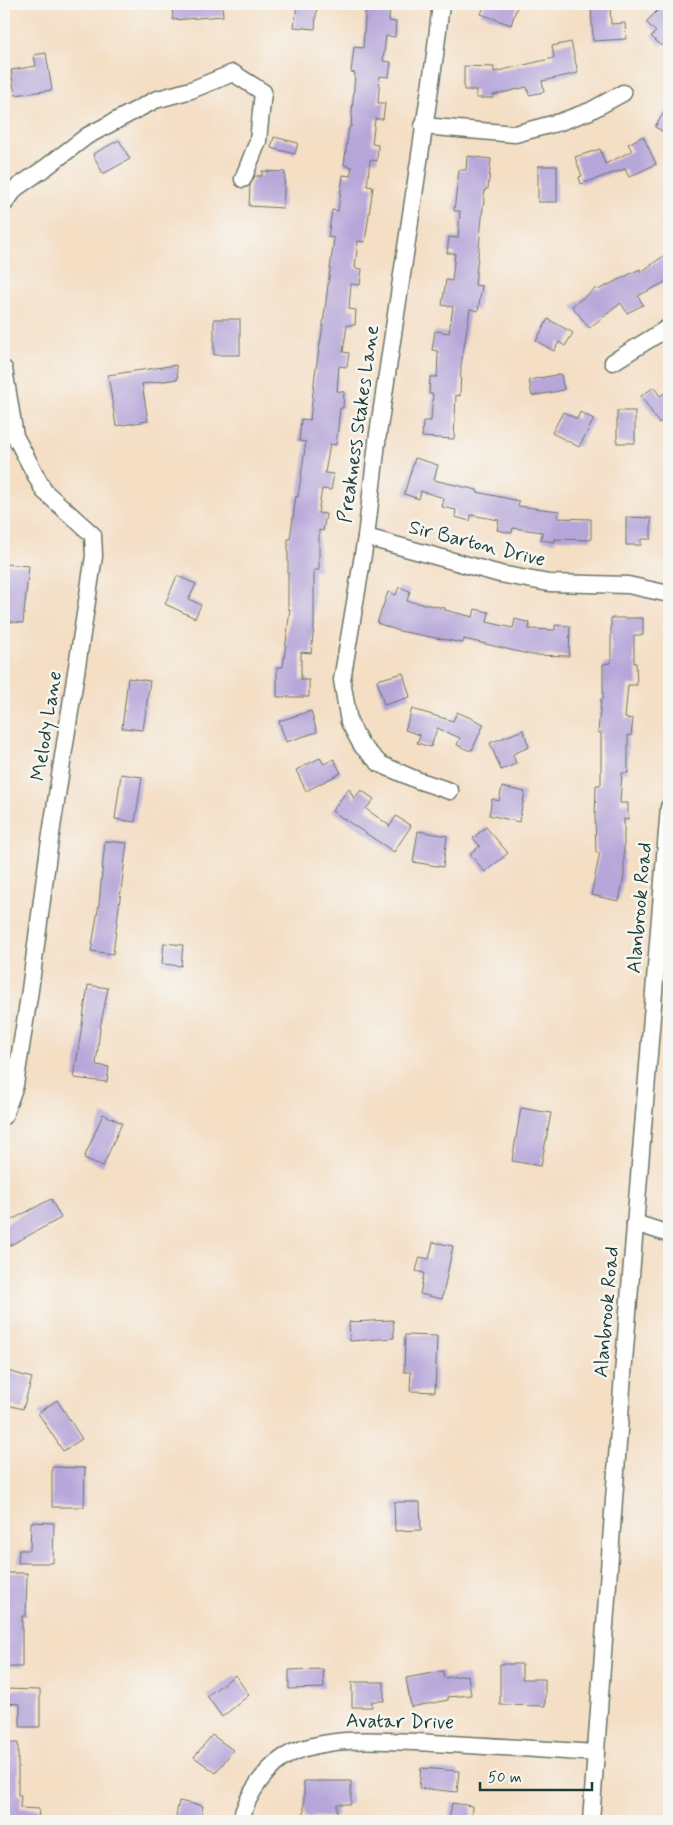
<svg xmlns="http://www.w3.org/2000/svg" width="673" height="1825" font-family="Mynerve,sans-serif">
	<rect width="100%" height="100%" fill="#f6f6f2"/>
	<filter id="ink" filterUnits="userSpaceOnUse"><feTurbulence type="fractalNoise" baseFrequency=".02" numOctaves="2"/><feDisplacementMap in="SourceGraphic" scale="10" xChannelSelector="R" yChannelSelector="G"/><feConvolveMatrix kernelMatrix="1 2 1 2 8 2 1 2 1" color-interpolation-filters="sRGB"/></filter>
	<filter id="wash" filterUnits="userSpaceOnUse"><feTurbulence type="fractalNoise" baseFrequency=".0096" numOctaves="4" result="noise"/><feDisplacementMap in="SourceGraphic" scale="20" xChannelSelector="R" yChannelSelector="G"/><feGaussianBlur stdDeviation="1.12" result="paint"/><feColorMatrix in="noise" values="0 0 0 0 0 0 0 0 0 0 0 0 0 0 0 0 0 1.4 0 .05"/><feComposite in="paint" operator="in"/></filter>
	<g filter="url(#wash)">
		<rect width="100%" height="100%" fill="#f4dec4"/>
		<g id="blocks">
			<g fill="#b6a6d9">
				<path d="M 172,4 L 222,4 L 223,16 L 173,20 Z"/>
				<path d="M 297,4 L 317,4 L 315,29 L 294,27 Z"/>
				<path d="M 366,4 L 390,5 L 389,21 L 396,22 L 395,37 L 386,36 L 383,61 L 391,62 L 389,77 L 380,76 L 378,103 L 385,103 L 383,119 L 375,119 L 372,144 L 378,145 L 377,161 L 370,160 L 367,186 L 373,187 L 365,242 L 358,241 L 355,268 L 362,269 L 360,285 L 351,284 L 349,309 L 356,310 L 355,325 L 347,325 L 343,352 L 349,353 L 347,367 L 339,366 L 337,391 L 344,392 L 343,408 L 340,408 L 336,445 L 330,444 L 325,473 L 334,474 L 331,490 L 322,489 L 318,513 L 326,514 L 323,531 L 319,530 L 319,570 L 314,570 L 314,626 L 311,653 L 301,652 L 301,680 L 309,680 L 309,697 L 277,697 L 277,667 L 283,667 L 290,609 L 288,609 L 288,539 L 290,539 L 296,496 L 298,497 L 306,442 L 299,441 L 301,419 L 310,420 L 315,374 L 322,332 L 334,238 L 328,237 L 332,210 L 338,211 L 343,175 L 350,176 L 352,167 L 344,165 L 349,127 L 351,127 L 355,73 L 351,72 L 354,47 L 363,48 Z"/>
				<path d="M 485,4 L 518,4 L 511,25 L 481,14 Z"/>
				<path d="M 664,4 L 669,4 L 669,45 L 666,42 L 661,46 L 651,36 L 656,32 L 646,22 Z"/>
				<path d="M 610,5 L 611,24 L 625,23 L 626,39 L 593,41 L 591,6 Z"/>
				<path d="M 571,42 L 578,73 L 542,81 L 544,92 L 529,95 L 527,87 L 493,95 L 493,98 L 476,98 L 476,90 L 464,90 L 464,66 L 494,67 L 494,72 L 554,58 L 552,46 Z"/>
				<path d="M 46,53 L 52,90 L 15,95 L 11,70 L 36,66 L 34,55 Z"/>
				<path d="M 669,104 L 669,135 L 655,127 Z"/>
				<path d="M 643,136 L 656,164 L 629,177 L 625,169 L 581,184 L 579,177 L 582,176 L 575,157 L 600,149 L 605,164 L 632,151 L 628,144 Z"/>
				<path d="M 274,137 L 298,143 L 295,154 L 271,148 Z"/>
				<path d="M 119,140 L 130,159 L 103,174 L 93,154 Z"/>
				<path d="M 467,156 L 491,159 L 488,189 L 485,189 L 475,285 L 482,286 L 478,311 L 470,309 L 461,366 L 460,396 L 456,395 L 454,439 L 422,437 L 423,421 L 431,421 L 433,394 L 429,394 L 430,377 L 437,377 L 438,351 L 432,350 L 435,331 L 449,333 L 453,307 L 442,305 L 446,280 L 452,281 L 455,253 L 447,253 L 449,237 L 458,238 L 460,211 L 454,211 L 459,170 L 466,170 Z"/>
				<rect x="538" y="166" width="19" height="36"/>
				<path d="M 262,171 L 285,172 L 283,208 L 249,206 L 250,185 L 255,176 L 262,176 Z"/>
				<path d="M 669,252 L 669,280 L 638,296 L 643,305 L 627,313 L 621,303 L 589,328 L 572,306 L 596,288 L 598,290 L 640,269 L 641,272 Z"/>
				<rect x="214" y="319" width="26" height="36"/>
				<path d="M 548,319 L 573,333 L 565,346 L 559,342 L 554,351 L 536,341 Z"/>
				<path d="M 176,365 L 178,379 L 142,384 L 148,421 L 116,426 L 108,375 Z"/>
				<path d="M 561,374 L 564,390 L 532,396 L 529,380 Z"/>
				<path d="M 654,387 L 660,396 L 669,390 L 669,416 L 659,423 L 641,396 Z"/>
				<rect x="617" y="411" width="18" height="32"/>
				<path d="M 563,412 L 577,419 L 580,412 L 594,419 L 579,447 L 552,433 Z"/>
				<path d="M 415,458 L 438,465 L 434,480 L 477,490 L 477,492 L 519,501 L 518,506 L 559,511 L 558,518 L 591,519 L 591,540 L 555,539 L 555,542 L 541,540 L 542,532 L 513,528 L 512,533 L 497,530 L 499,520 L 471,515 L 470,521 L 455,517 L 456,510 L 442,507 L 444,498 L 421,491 L 419,499 L 404,494 Z"/>
				<path d="M 626,517 L 651,518 L 651,539 L 641,539 L 641,545 L 626,545 Z"/>
				<path d="M 5,564 L 29,566 L 23,623 L 4,621 Z"/>
				<path d="M 177,576 L 196,584 L 189,599 L 201,605 L 195,618 L 165,604 Z"/>
				<path d="M 399,587 L 410,591 L 407,601 L 445,608 L 445,610 L 473,617 L 475,609 L 489,612 L 487,622 L 513,628 L 515,619 L 530,623 L 529,629 L 555,630 L 555,625 L 570,626 L 569,656 L 532,655 L 464,639 L 463,643 L 399,631 L 377,623 L 388,592 L 396,595 Z"/>
				<path d="M 611,618 L 643,618 L 643,635 L 634,635 L 634,663 L 636,663 L 637,685 L 628,685 L 625,718 L 633,719 L 631,736 L 628,735 L 628,773 L 622,773 L 620,803 L 628,803 L 628,820 L 624,819 L 624,876 L 619,901 L 591,895 L 600,853 L 596,853 L 595,819 L 596,785 L 601,785 L 601,733 L 598,732 L 601,699 L 603,699 L 603,664 L 611,663 Z"/>
				<path d="M 403,673 L 410,697 L 384,705 L 377,680 Z"/>
				<path d="M 128,678 L 150,681 L 143,730 L 122,728 Z"/>
				<path d="M 412,709 L 453,721 L 457,712 L 484,724 L 472,750 L 468,750 L 457,745 L 460,738 L 437,728 L 431,747 L 417,743 L 420,735 L 405,730 Z"/>
				<path d="M 311,711 L 317,732 L 286,742 L 279,721 Z"/>
				<path d="M 523,730 L 529,747 L 513,754 L 516,764 L 501,770 L 490,743 Z"/>
				<path d="M 320,758 L 324,764 L 334,759 L 341,773 L 306,791 L 296,770 Z"/>
				<path d="M 121,774 L 142,777 L 135,822 L 115,819 Z"/>
				<path d="M 502,787 L 525,792 L 519,822 L 489,815 L 492,799 L 499,801 Z"/>
				<path d="M 349,788 L 354,799 L 361,790 L 374,799 L 366,809 L 390,826 L 396,816 L 411,826 L 394,852 L 332,811 Z"/>
				<path d="M 486,827 L 508,853 L 485,872 L 470,854 L 480,846 L 473,838 Z"/>
				<path d="M 418,831 L 447,836 L 443,867 L 413,862 Z"/>
				<path d="M 105,841 L 127,843 L 113,954 L 91,951 L 99,904 Z"/>
				<path d="M 164,943 L 183,945 L 181,966 L 162,964 Z"/>
				<path d="M 88,985 L 108,988 L 100,1028 L 96,1065 L 109,1067 L 107,1082 L 74,1078 Z"/>
				<path d="M 521,1108 L 551,1113 L 541,1166 L 512,1161 Z"/>
				<path d="M 103,1114 L 122,1123 L 103,1166 L 84,1158 Z"/>
				<path d="M 51,1199 L 61,1218 L 9,1246 L 4,1237 L 4,1224 Z"/>
				<path d="M 433,1242 L 453,1246 L 442,1299 L 420,1294 L 424,1273 L 416,1271 L 420,1257 L 429,1259 Z"/>
				<path d="M 393,1320 L 394,1338 L 350,1341 L 349,1322 Z"/>
				<path d="M 405,1335 L 437,1336 L 435,1392 L 410,1391 L 411,1372 L 404,1372 Z"/>
				<path d="M 8,1371 L 32,1378 L 23,1409 L 4,1404 L 4,1387 Z"/>
				<path d="M 57,1400 L 82,1439 L 63,1451 L 38,1413 Z"/>
				<path d="M 52,1467 L 85,1468 L 84,1507 L 52,1507 Z"/>
				<path d="M 394,1502 L 420,1502 L 421,1530 L 395,1531 Z"/>
				<path d="M 31,1522 L 54,1523 L 53,1563 L 18,1563 L 19,1550 L 30,1550 Z"/>
				<path d="M 5,1573 L 27,1573 L 26,1616 L 22,1616 L 22,1667 L 4,1667 Z"/>
				<path d="M 500,1664 L 522,1664 L 522,1679 L 545,1679 L 545,1706 L 500,1705 Z"/>
				<path d="M 323,1669 L 324,1688 L 289,1689 L 289,1670 Z"/>
				<path d="M 443,1671 L 444,1678 L 468,1675 L 471,1695 L 448,1697 L 448,1700 L 411,1707 L 406,1678 Z"/>
				<path d="M 235,1675 L 249,1695 L 222,1717 L 207,1696 Z"/>
				<path d="M 352,1682 L 384,1682 L 384,1701 L 372,1701 L 372,1707 L 352,1707 Z"/>
				<path d="M 4,1689 L 40,1690 L 40,1727 L 20,1727 L 20,1704 L 4,1703 Z"/>
				<path d="M 212,1735 L 233,1750 L 216,1773 L 194,1757 Z"/>
				<path d="M 4,1743 L 18,1743 L 18,1795 L 21,1795 L 20,1808 L 39,1809 L 38,1821 L 4,1821 Z"/>
				<path d="M 421,1768 L 459,1771 L 457,1792 L 419,1788 Z"/>
				<path d="M 304,1781 L 351,1781 L 351,1804 L 337,1804 L 337,1817 L 304,1817 Z"/>
				<path d="M 179,1801 L 203,1806 L 200,1821 L 175,1821 Z"/>
				<path d="M 452,1803 L 472,1806 L 471,1821 L 449,1821 Z"/>
			</g>
		</g>
	</g>
	<g filter="url(#ink)">
		<use href="#blocks" fill-opacity="0" stroke="#6a7566" stroke-width="1"/>
		<g fill="none" stroke-linecap="round" stroke-linejoin="round">
			<defs>
				<g id="minor">
					<path d="M 441,4 L 435,55 L 378,434 L 366,537 L 342,680 L 349,722 L 362,746 L 380,764 L 417,780 L 450,791"/>
					<path d="M 423,126 L 515,134 L 560,122 L 590,111 L 623,93"/>
					<path d="M 4,204 L 16,188 L 45,168 L 87,136 L 155,100 L 191,90 L 233,73 L 263,92 L 258,141 L 243,179"/>
					<path d="M 613,362 L 669,327"/>
					<path d="M 4,369 L 15,436 L 44,491 L 93,535 L 94,556 L 49,847 L 30,990 L 15,1085 L 4,1116"/>
					<path d="M 366,537 L 500,574 L 549,583 L 628,585 L 669,594"/>
					<path d="M 635,1223 L 669,1234"/>
					<path d="M 241,1821 C 246,1795 268,1764 292,1753 C 333,1735 388,1741 432,1743 C 487,1746 541,1749 596,1753"/>
					<path d="M 591,1821 L 623,1374 L 669,807"/>
				</g>
			</defs>
			<use href="#minor" stroke="#6a7566" stroke-width="19"/>
			<use href="#minor" stroke="#fff" stroke-width="16"/>
		</g>
	</g>
	<g text-anchor="middle" dominant-baseline="central" stroke-width="5" stroke-linejoin="round" paint-order="stroke">
		<g font-size="20" fill="#1f3d34" stroke="#f6f6f2">
			<text transform="translate(359 424) rotate(-82)">Preakness Stakes Lane</text>
			<text transform="translate(477 544) rotate(14)">Sir Barton Drive</text>
			<text transform="translate(47 726) rotate(-81)">Melody Lane</text>
			<text transform="translate(640 908) rotate(-85)">Alanbrook Road</text>
			<text transform="translate(607 1312) rotate(-85)">Alanbrook Road</text>
			<text transform="translate(400 1722) rotate(1)">Avatar Drive</text>
		</g>
	</g>
	<rect width="673" height="1825" fill="none" stroke="#f6f6f2" stroke-width="20"/>
	<path d="M480 1782v8h112v-8" fill="none" stroke="#1f3d34" stroke-width="2.5"/>
	<text x="488" y="1782" font-size="15" fill="#1f3d34" stroke="#f6f6f2" stroke-width="4" paint-order="stroke">50 m</text>
</svg>
